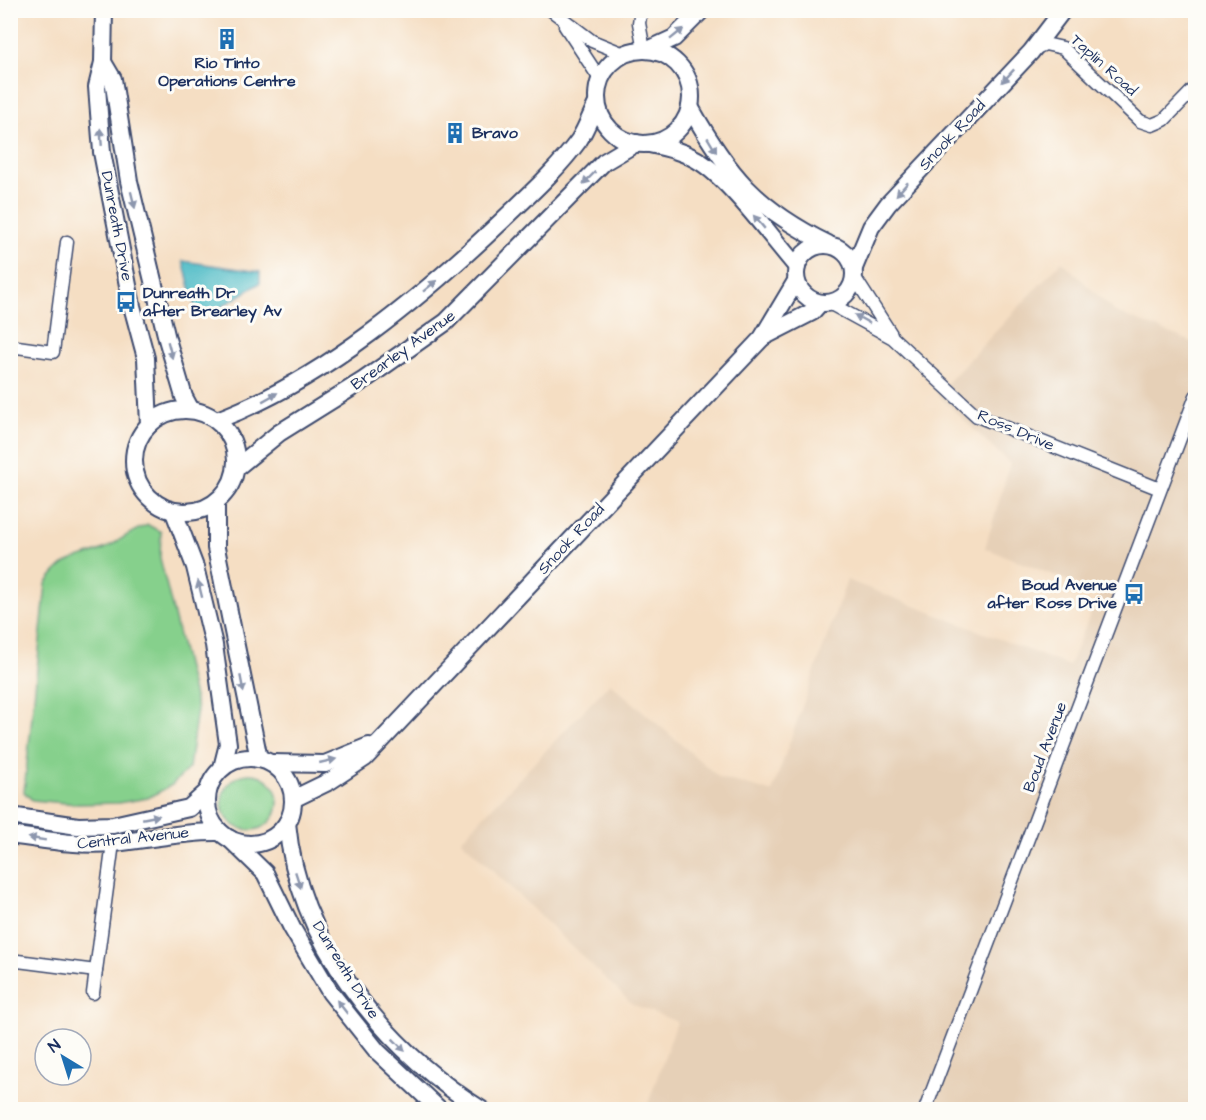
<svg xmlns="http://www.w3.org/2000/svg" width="1206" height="1120" font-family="'Architects Daughter',sans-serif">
	<rect width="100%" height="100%" fill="#fdfcf7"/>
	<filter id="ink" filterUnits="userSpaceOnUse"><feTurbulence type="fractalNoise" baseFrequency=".0167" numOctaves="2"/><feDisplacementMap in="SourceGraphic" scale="12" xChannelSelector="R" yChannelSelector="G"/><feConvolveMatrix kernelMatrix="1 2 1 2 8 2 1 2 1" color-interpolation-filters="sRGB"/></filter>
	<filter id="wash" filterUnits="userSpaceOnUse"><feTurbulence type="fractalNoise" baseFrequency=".008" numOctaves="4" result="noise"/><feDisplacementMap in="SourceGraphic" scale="24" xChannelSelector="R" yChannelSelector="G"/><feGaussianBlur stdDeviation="1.35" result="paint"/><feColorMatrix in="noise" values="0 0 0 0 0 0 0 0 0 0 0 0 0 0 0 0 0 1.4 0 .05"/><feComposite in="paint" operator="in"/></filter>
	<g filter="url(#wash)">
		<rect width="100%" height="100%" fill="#f5dec3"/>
		<path fill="#e6d0b7" d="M 1062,261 L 1115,312 L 1195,343 L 1195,1109 L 646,1109 L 677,1022 L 632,1004 L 461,840 L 610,683 L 720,778 L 772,792 L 847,580 L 1069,666 L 1099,593 L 985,548 L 1010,464 L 937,394 Z"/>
		<g fill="#86d08c" stroke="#508075" stroke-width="1.5">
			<path d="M 148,525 L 161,532 L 160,558 L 197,709 L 189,768 L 172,785 L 148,798 L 118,803 L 77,804 L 32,800 L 24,792 L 46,584 C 68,551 81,562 110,546 C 123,538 133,530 148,525 Z"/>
			<circle cx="250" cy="802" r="28"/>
		</g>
		<path fill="#4dbbc6" stroke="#347592" stroke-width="1.5" d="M 183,261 L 260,272 L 260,283 L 217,310 L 196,310 Z"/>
	</g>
	<g filter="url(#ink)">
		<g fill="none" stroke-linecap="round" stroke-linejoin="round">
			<defs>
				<g id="street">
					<path d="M 551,10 L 592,41 L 624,54"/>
					<path d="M 641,10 L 639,23 L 644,50"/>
					<path d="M 565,26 L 600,79"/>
					<path d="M 1034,49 L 1045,44 L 1063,48 L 1140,121 L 1152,125 L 1164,120 L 1196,87"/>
					<path d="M 855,278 L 891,334"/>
					<path d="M 829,303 L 893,338 L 977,416 L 1160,489"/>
					<path d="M 10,346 L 53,352 L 67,242"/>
					<path d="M 10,960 L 96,971"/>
					<path d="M 93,993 L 113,843"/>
					<path d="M 925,1110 L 1196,396"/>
				</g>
				<g id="secondary">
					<path d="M 104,10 L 103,62 L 97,87 L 102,152 L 132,306 L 146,358 L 149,425"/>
					<path d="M 648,50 L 674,38 L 702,10"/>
					<circle cx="644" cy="97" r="47"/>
					<path d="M 103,62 L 113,79 L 129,181 L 167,339 L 184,397 L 191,410"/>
					<path d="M 690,107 C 728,175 757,209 828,244"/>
					<path d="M 649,144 C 668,148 686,152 702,163 C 733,184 771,237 797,267"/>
					<circle cx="825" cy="274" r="29"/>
					<path d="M 854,268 L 871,227 L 888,204 L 1031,52 L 1063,10"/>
					<path d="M 763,337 L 812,312 L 820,303"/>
					<circle cx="185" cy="461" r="51"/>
					<path d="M 217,420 C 322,381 423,296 503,220 C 529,195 558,169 579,140 C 586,129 591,115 597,103"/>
					<path d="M 236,468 L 279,433 L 364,380 L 446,322 L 604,162 L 636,143"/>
					<path d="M 216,502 L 216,548 L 259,759"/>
					<path d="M 174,512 L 195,567 L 214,645 L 228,744 L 222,768"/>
					<circle cx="250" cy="801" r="43"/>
					<path d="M 271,763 L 325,764 L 369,746"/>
					<path d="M 293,799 L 330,781 L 365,758 L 762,338 L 796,281"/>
					<path d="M 10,816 L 78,826 L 113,825 L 189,808 L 208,791"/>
					<path d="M 287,823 C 298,942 383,1048 482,1110"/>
					<path d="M 10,835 C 45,840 78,846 113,843 C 149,840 183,831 220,832"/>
					<path d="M 230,839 L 265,873 L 292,928 L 330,992 L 377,1051 L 440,1110"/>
				</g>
			</defs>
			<use href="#street" stroke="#3c496d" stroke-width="15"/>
			<use href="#secondary" stroke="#3c496d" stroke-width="20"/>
			<use href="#street" stroke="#fff" stroke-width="12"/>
			<use href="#secondary" stroke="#fff" stroke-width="16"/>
		</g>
		<defs><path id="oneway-solid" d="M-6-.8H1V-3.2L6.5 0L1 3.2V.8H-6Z" transform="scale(1.5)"/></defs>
		<g fill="#8d97ae">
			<use href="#oneway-solid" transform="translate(677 34) rotate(-39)"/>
			<use href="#oneway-solid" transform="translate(1008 76) rotate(133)"/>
			<use href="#oneway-solid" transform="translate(101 137) rotate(-95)"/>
			<use href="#oneway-solid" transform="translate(712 145) rotate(59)"/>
			<use href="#oneway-solid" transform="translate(589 178) rotate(135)"/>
			<use href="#oneway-solid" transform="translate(902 189) rotate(132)"/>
			<use href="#oneway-solid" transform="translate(133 200) rotate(76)"/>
			<use href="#oneway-solid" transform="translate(759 222) rotate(-130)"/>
			<use href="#oneway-solid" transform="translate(430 286) rotate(-39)"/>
			<use href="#oneway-solid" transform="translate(862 319) rotate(-151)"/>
			<use href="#oneway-solid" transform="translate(170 350) rotate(75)"/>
			<use href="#oneway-solid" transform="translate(270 397) rotate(-29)"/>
			<use href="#oneway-solid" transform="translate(200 589) rotate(-104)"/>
			<use href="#oneway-solid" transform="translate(242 684) rotate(79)"/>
			<use href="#oneway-solid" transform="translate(328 761) rotate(-13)"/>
			<use href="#oneway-solid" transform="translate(151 817) rotate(-11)"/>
			<use href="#oneway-solid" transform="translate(37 839) rotate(-171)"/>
			<use href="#oneway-solid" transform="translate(298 880) rotate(72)"/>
			<use href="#oneway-solid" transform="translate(342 1007) rotate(-128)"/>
			<use href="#oneway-solid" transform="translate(399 1045) rotate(45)"/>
		</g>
	</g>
	<defs>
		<symbol id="building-bare" viewBox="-9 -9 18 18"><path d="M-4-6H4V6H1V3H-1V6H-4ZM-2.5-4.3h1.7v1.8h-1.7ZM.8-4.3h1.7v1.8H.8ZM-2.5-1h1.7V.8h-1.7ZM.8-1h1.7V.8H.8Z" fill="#1f6fb2" stroke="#fdfcf7" stroke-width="2.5" paint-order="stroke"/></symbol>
		<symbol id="bus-bare" viewBox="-9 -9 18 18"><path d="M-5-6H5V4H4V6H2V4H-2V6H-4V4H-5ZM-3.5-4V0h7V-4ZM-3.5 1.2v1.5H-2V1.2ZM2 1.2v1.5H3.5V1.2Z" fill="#1f6fb2" stroke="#fdfcf7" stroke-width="2.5" paint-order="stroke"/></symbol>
	</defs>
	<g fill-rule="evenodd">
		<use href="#building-bare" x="212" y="24" width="30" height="30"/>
		<use href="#building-bare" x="440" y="118" width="30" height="30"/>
		<use href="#bus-bare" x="111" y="287" width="30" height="30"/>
		<use href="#bus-bare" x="1119" y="579" width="30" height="30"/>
	</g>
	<g text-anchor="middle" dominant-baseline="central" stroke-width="6" stroke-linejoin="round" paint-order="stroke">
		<g font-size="16" font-weight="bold" fill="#1b2f5e" stroke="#fdfcf7" text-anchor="start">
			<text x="227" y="63" text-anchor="middle">Rio Tinto<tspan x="227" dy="18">Operations Centre</tspan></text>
			<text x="472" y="133">Bravo</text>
			<text x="143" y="293">Dunreath Dr<tspan x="143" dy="18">after Brearley Av</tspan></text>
			<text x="1117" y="585" text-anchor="end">Boud Avenue<tspan x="1117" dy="18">after Ross Drive</tspan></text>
		</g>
		<g font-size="16" fill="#1b2f5e" stroke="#fdfcf7">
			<text transform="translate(1104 65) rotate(42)">Taplin Road</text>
			<text transform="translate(952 135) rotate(-47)">Snook Road</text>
			<text transform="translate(117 226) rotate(79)">Dunreath Drive</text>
			<text transform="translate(403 350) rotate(-36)">Brearley Avenue</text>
			<text transform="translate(1016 430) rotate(23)">Ross Drive</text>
			<text transform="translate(571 539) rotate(-47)">Snook Road</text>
			<text transform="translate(1045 747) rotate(-69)">Boud Avenue</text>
			<text transform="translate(133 838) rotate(-6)">Central Avenue</text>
			<text transform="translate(346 970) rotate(58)">Dunreath Drive</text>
		</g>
	</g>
	<rect width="1206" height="1120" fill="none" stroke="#fdfcf7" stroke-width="36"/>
	<g transform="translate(63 1057) rotate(322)"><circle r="28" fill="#fdfcf7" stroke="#a3aaba" stroke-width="1.5"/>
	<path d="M0-4.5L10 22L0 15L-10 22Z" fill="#1f6fb2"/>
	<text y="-9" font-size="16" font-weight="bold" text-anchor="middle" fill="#1b2f5e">N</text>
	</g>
</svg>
